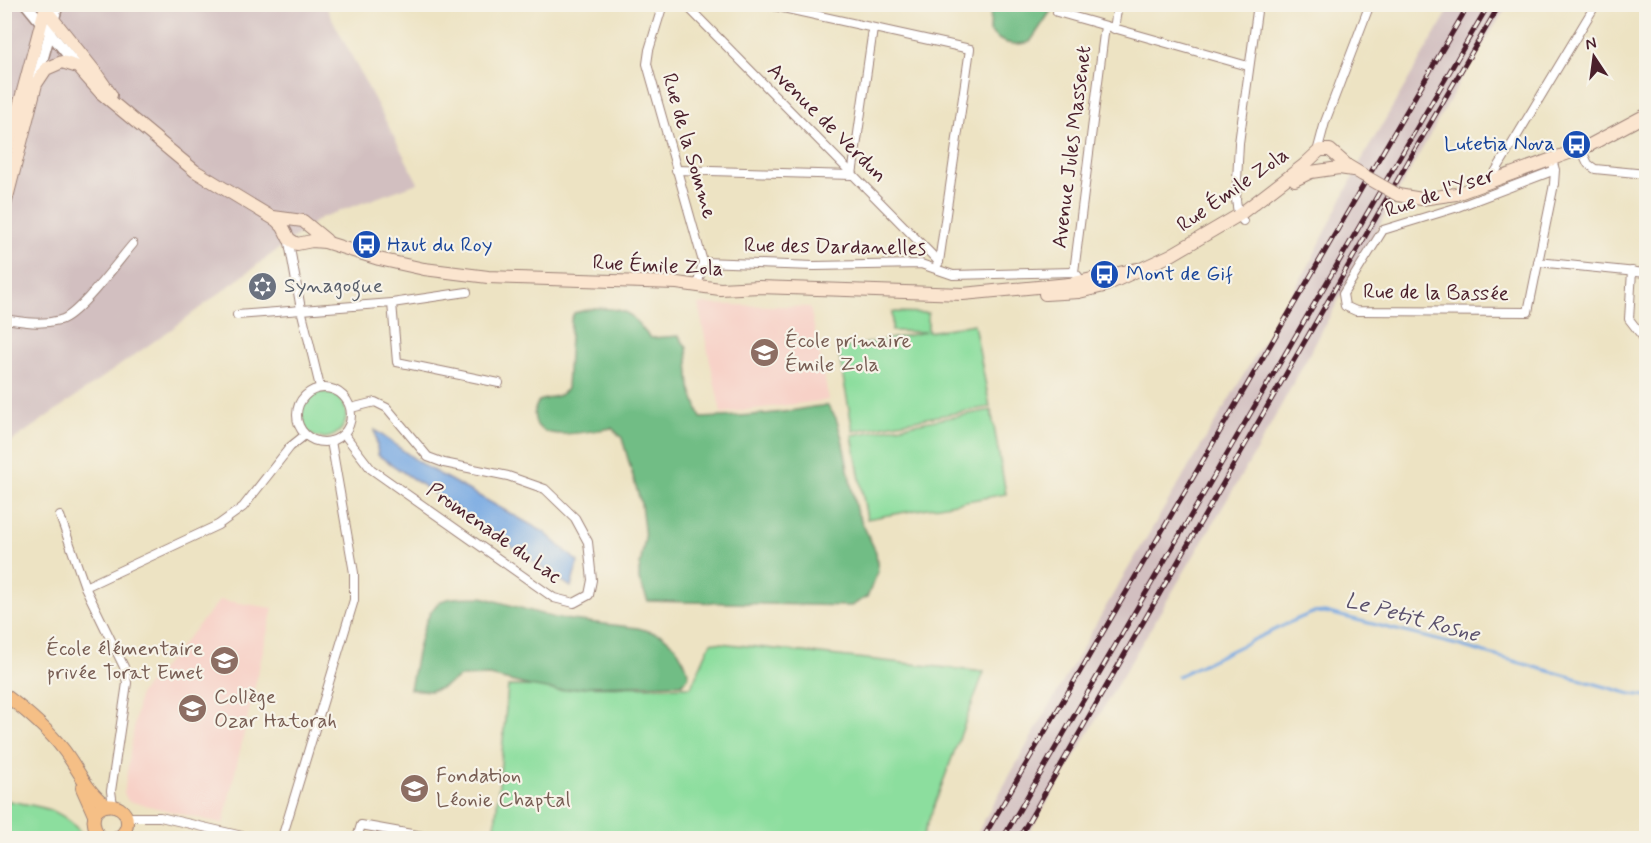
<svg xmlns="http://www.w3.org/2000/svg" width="1651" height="843" font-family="Mynerve,sans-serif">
	<rect width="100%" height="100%" fill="#f7f3e8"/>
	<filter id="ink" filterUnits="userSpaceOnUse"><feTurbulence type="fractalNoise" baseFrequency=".0167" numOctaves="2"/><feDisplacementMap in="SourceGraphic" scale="12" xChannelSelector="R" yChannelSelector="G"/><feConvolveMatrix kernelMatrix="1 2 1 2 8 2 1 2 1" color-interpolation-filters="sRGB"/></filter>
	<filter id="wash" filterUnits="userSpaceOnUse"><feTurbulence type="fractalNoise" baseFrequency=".008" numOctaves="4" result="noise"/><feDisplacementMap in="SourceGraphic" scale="24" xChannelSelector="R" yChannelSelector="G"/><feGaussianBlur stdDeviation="1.35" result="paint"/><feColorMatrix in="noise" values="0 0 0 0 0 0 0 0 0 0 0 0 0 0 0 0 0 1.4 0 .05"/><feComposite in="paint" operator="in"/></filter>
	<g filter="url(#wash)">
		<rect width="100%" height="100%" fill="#ede3c3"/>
		<g fill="#f7d1c7">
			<path d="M 698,304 L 810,307 L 829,400 L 721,413 Z"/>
			<path d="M 220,600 L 273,608 L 223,824 L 128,801 L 124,793 L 139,695 Z"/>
		</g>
		<g fill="#d2bfc0">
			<path d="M 5,5 L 325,5 L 418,183 L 320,218 L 173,328 L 5,446 Z"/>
			<path d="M 1452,5 L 1508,5 L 1466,71 L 1391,204 L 1259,446 L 1026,838 L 974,838 L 1116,589 L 1308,267 L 1361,161 Z"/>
		</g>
		<g fill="#8cde9e" stroke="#6b7e64" stroke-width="1.5">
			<path d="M 892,312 L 928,313 L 928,332 L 974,324 L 990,407 L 853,431 L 838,349 L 925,332 L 892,331 Z"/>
			<circle cx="323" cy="415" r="23"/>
			<path d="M 991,410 L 1006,494 L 867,519 L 852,435 Z"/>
			<path d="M 711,642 L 984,672 L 922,838 L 494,838 L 508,686 L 691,687 Z"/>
			<path d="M 4,800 C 40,807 62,806 85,838 L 5,838 Z"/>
		</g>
		<g fill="#71bd85" stroke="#5e6e58" stroke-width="1.5">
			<path d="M 991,5 L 991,4 L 1055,5 L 1030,42 C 1015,46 1000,44 990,31 Z"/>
			<path d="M 595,308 C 608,309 626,308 635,320 C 641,326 644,332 651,338 L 679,336 L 687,348 L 690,387 L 701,418 C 731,417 761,415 791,411 C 804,409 814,405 828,406 L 836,418 L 842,438 L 856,510 L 876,552 L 878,572 L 867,597 L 851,606 L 648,601 L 639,580 L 639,571 L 645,538 L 641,504 L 622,438 L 612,428 C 594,430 544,443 536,423 C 533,414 534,409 539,401 L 560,395 L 567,389 L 571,320 L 574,313 Z"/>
			<path d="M 482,597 L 555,618 L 638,628 L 662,635 L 676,647 L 686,665 L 689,676 L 682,684 L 592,686 L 558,691 L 530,686 L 490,676 L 460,677 L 441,688 L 430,691 L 410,689 C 415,668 421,608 444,600 C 455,596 471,598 482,597 Z"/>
		</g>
		<path fill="#76a8e2" stroke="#606486" stroke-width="1.5" d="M 375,430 L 423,465 L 544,532 L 578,562 L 571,587 L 378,455 Z"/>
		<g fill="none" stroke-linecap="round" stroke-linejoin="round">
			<path stroke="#76a8e2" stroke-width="3" d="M 1178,676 L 1295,620 L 1312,613 L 1325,612 L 1457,645 L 1631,694 L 1646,696"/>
		</g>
	</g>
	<g filter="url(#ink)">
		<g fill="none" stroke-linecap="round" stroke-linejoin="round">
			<defs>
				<g id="minor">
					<path d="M 663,4 L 649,50 L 647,64 L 703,262 L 697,287"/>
					<path d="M 685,4 L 939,262 L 937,265"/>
					<path d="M 765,4 L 970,49 L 939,262"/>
					<path d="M 1057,12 L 1248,66"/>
					<path d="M 1114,29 L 1118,4"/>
					<path d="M 1581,149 L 1588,164 L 1595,169 L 1646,174"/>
					<path d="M 1317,152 L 1325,122 L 1370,4"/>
					<path d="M 1552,160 L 1555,170 L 1554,184 L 1528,312 L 1356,311 L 1345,306 L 1343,294 L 1383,230 L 1455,208 L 1555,170"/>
					<path d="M 676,170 L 852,175 L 873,29"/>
					<path d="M 1493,180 L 1494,174 L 1596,4"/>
					<path d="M 1243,221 L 1238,213 L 1236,200 L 1239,143 L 1258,4"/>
					<path d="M 288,237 L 301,309 L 320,387"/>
					<path d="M 703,262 L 814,266 L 921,264 L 953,275 L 1074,272 L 1078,276 L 1080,287"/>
					<path d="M 1538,262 L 1646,273"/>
					<path d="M 1632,271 L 1629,319 L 1646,341"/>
					<path d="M 1074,272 L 1105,26"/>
					<path d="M 392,303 L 397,362 L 499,383"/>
					<path d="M 237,315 L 392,303 L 467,292"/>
					<path d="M 4,319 C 23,322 41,325 60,320 C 78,316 119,260 133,244"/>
					<circle cx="324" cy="415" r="27"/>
					<path d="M 344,434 L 371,469 L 554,598 L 574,603 L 589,595 L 592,580 L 588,542 L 575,518 L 545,489 L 508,476 L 444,463 L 428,457 L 387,408 L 375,402 L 351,408"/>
					<path d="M 60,516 L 85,587 L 124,667 L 127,683 L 111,791 L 113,805"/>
					<path d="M 85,587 L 218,525 L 243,507 L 290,447 L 305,435"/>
					<path d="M 126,817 L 160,817 L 251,838"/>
					<path d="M 282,838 L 354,600 L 354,573 L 331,441"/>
					<path d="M 357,838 L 361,825 L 434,838"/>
				</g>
				<g id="tertiary">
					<path d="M 26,4 L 78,67"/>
					<path d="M 37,79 L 58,4"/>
				</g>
				<g id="secondary">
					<path d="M 45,9 L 93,69 L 111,95"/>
					<path d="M 4,162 L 45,9"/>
					<path d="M 1295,180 L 1311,172 L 1339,168 L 1353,170"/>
					<path d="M 1398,195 L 1422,199 L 1456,194 L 1588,146 L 1646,115"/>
					<path d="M 4,209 L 36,84 L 46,69 L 62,62 L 78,67 L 101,93 L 195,171 L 276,220 L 283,227 L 289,239 L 297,244 L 312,241 L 325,242 L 379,259 L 424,269 L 488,277 L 677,283 L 720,289 L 759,287 L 963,294 L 1069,284 L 1137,269"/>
					<path d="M 273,217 L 303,221 L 326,240"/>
					<path d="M 1045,294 L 1079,292 L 1104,286 L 1171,255 L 1239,215 L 1304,165 L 1320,150 L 1330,150 L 1348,166 L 1363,175"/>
				</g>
				<g id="primary">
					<path d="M 4,694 C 25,710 47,728 63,749 C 78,768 86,791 106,805"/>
					<path d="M 82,788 L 94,815"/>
					<path d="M 100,838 C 76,801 128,795 127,823 C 127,831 122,835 117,838"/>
				</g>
			</defs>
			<use href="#minor" stroke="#9c8177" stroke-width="10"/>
			<use href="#tertiary" stroke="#9c8177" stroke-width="13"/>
			<use href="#secondary" stroke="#9c8177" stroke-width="14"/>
			<use href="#primary" stroke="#9c8177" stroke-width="14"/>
			<use href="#minor" stroke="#fff" stroke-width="8"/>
			<use href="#tertiary" stroke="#fff" stroke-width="10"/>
			<use href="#secondary" stroke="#fbe5cf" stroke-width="12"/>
			<use href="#primary" stroke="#f5bf86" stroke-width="12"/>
			<defs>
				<g id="rail">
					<path d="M 983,838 L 1469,4"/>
					<path d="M 1003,838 L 1489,4"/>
					<path d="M 1019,838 L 1416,148 L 1500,4"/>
				</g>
			</defs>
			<use href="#rail" stroke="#4a1f2b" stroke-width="5"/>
			<use href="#rail" stroke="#f7f3e8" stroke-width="3" stroke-dasharray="9" stroke-linecap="butt"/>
			<defs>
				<path id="secondary-bridge" d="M 1363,175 L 1398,195"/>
			</defs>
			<use href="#secondary-bridge" stroke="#9c8177" stroke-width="14" stroke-linecap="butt"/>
			<use href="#secondary-bridge" stroke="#fbe5cf" stroke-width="12"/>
		</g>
	</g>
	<defs>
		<symbol id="bus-disc" viewBox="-11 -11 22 22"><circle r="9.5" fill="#1a4fb4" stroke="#f7f3e8"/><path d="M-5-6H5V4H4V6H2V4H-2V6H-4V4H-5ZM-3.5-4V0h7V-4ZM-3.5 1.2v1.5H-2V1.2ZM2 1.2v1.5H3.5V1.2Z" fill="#fff"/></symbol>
		<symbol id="synagogue-disc" viewBox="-11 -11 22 22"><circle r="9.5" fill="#6b7280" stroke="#f7f3e8"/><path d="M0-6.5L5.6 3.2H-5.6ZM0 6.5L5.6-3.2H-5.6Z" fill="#fff"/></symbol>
		<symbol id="school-disc" viewBox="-11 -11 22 22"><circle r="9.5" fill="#8d6e63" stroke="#f7f3e8"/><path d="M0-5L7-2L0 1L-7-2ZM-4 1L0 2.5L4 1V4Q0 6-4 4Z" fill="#fff"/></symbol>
		<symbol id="university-disc" viewBox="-11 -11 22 22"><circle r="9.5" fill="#8d6e63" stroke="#f7f3e8"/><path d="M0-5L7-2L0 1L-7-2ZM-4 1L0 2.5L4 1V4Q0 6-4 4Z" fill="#fff"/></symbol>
	</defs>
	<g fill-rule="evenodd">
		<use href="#bus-disc" x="1560" y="128" width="33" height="33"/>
		<use href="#bus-disc" x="350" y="228" width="33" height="33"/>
		<use href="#bus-disc" x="1088" y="258" width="33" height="33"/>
		<use href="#synagogue-disc" x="246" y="270" width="33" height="33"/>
		<use href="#school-disc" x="748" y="336" width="33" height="33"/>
		<use href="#school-disc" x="208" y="644" width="33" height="33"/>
		<use href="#school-disc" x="176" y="692" width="33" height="33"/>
		<use href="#university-disc" x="398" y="772" width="33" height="33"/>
	</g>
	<g text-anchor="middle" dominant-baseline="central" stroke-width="4.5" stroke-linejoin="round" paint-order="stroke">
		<g font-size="21" fill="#4a1f2b" stroke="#f7f3e8">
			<text transform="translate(827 123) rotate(45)">Avenue de Verdun</text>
			<text transform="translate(689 146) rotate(74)">Rue de la Somme</text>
			<text transform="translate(1072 147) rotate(-83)">Avenue Jules Massenet</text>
			<text transform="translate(1233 190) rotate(-35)">Rue Émile Zola</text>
			<text transform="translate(1440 193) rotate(-19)">Rue de l'Yser</text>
			<text transform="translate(835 247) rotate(1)">Rue des Dardanelles</text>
			<text transform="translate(658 266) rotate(3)">Rue Émile Zola</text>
			<text transform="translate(1436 293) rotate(1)">Rue de la Bassée</text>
			<text transform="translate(494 533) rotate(35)">Promenade du Lac</text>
		</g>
		<g font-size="21" fill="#164399" stroke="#f7f3e8" text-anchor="start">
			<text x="1555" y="144" text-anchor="end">Lutetia Nova</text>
			<text x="387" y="245">Haut du Roy</text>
			<text x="1126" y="274">Mont de Gif</text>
		</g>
		<g font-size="21" fill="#5b616d" stroke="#f7f3e8" text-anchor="start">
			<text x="284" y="286">Synagogue</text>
		</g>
		<g font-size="21" fill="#785e54" stroke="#f7f3e8" text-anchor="start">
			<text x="785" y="341">École primaire<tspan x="785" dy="24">Émile Zola</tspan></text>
			<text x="203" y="649" text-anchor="end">École élémentaire<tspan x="203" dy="24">privée Torat Emet</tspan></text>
			<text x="214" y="697">Collège<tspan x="214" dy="24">Ozar Hatorah</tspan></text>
			<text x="436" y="776">Fondation<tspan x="436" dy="24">Léonie Chaptal</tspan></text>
		</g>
		<g font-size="22" font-style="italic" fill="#594f6b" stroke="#f7f3e8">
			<text transform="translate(1412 618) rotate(15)">Le Petit Rosne</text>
		</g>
	</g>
	<rect width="1651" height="843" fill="none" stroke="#f7f3e8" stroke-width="24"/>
	<g transform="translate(1594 57) rotate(347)" stroke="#f7f3e8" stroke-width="4.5" paint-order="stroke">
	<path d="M0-4.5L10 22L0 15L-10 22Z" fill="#4a1f2b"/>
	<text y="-9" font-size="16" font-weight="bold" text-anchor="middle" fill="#4a1f2b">N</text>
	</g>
</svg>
